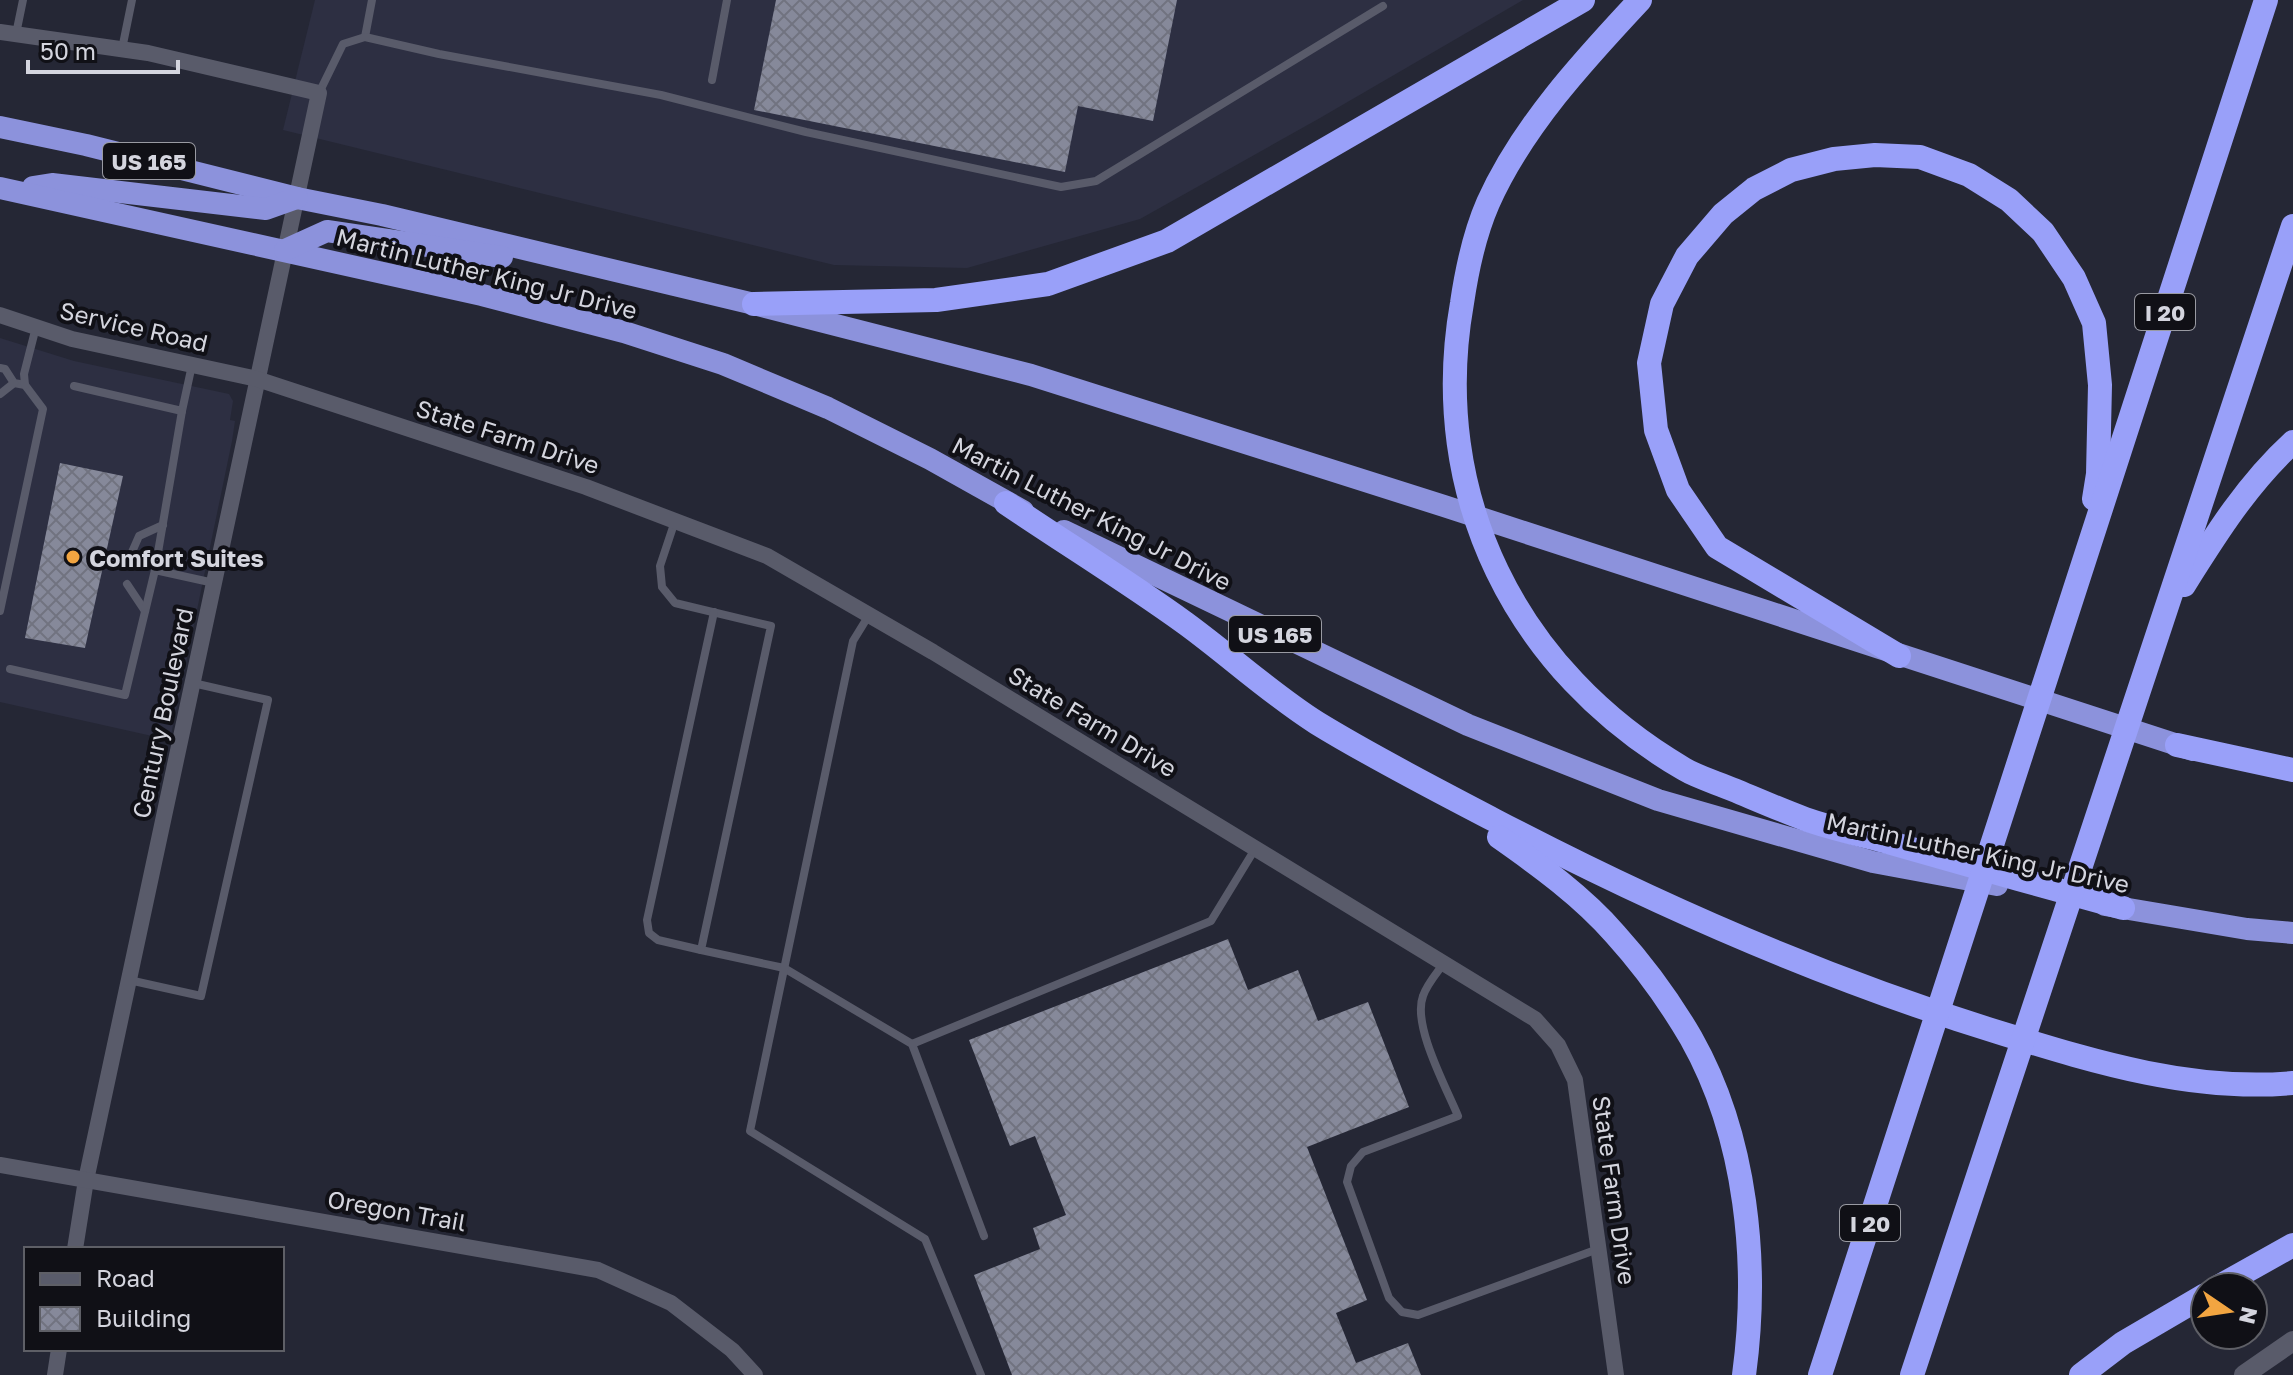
<svg xmlns="http://www.w3.org/2000/svg" width="2293" height="1375" font-family="'Golos Text',sans-serif">
	<defs>
		<pattern id="building-cross-hatch" width="8" height="8" patternUnits="userSpaceOnUse" patternTransform="scale(2)"><rect width="8" height="8" fill="#86899a"/><path d="M0 0l8 8M0 8l8-8" fill="none" stroke="#717380"/></pattern>
	</defs>
	<rect width="100%" height="100%" fill="#252735"/>
	<g fill="#2d2f42">
		<path d="M 315,0 L 1523,0 L 1320,118 L 1140,219 L 967,268 L 834,265 L 283,130 Z"/>
		<path d="M 0,338 L 74,361 L 229,394 L 233,401 L 230,420 L 235,421 L 232,441 L 170,740 L 0,702 Z"/>
	</g>
	<g fill="url(#building-cross-hatch)">
		<path d="M 776,0 L 1177,0 L 1153,121 L 1078,106 L 1065,172 L 754,110 Z"/>
		<path d="M 60,463 L 123,476 L 85,648 L 25,638 Z"/>
		<path d="M 1228,939 L 1248,990 L 1298,970 L 1318,1021 L 1368,1002 L 1409,1107 L 1307,1147 L 1367,1300 L 1336,1313 L 1356,1363 L 1408,1343 L 1421,1375 L 1012,1375 L 974,1275 L 1040,1249 L 1033,1228 L 1066,1215 L 1035,1136 L 1010,1146 L 969,1040 Z"/>
	</g>
	<g fill="none" stroke-linecap="round" stroke-linejoin="round">
		<g stroke="#595b6a" stroke-width="8">
			<path d="M 16,34 L 23,0"/>
			<path d="M 365,37 L 372,0"/>
			<path d="M 122,49 L 132,0"/>
			<path d="M 712,80 L 727,0"/>
			<path d="M 319,93 L 343,44 L 365,37 L 439,54 L 661,95 L 806,132 L 1061,187 L 1096,181 L 1383,6"/>
			<path d="M 0,368 L 5,369 L 14,383 L 25,385 L 43,409 L 0,611"/>
			<path d="M 25,385 L 24,374 L 36,327"/>
			<path d="M 74,386 L 182,411 L 192,365"/>
			<path d="M 0,394 L 14,383"/>
			<path d="M 675,521 L 660,566 L 662,587 L 675,603 L 771,626 L 701,950 L 784,968 L 912,1044 L 984,1236"/>
			<path d="M 132,552 L 139,536 L 163,525"/>
			<path d="M 155,570 L 182,411"/>
			<path d="M 127,584 L 145,611"/>
			<path d="M 869,615 L 853,641 L 750,1131 L 925,1239 L 981,1375"/>
			<path d="M 10,669 L 125,695 L 155,570 L 214,583"/>
			<path d="M 701,950 L 658,940 L 649,933 L 647,920 L 714,612"/>
			<path d="M 1444,963 C 1437,973 1427,984 1423,996 C 1412,1025 1446,1087 1458,1116 L 1363,1152 L 1351,1166 L 1347,1182 L 1389,1298 L 1402,1312 L 1418,1315 L 1598,1249"/>
			<path d="M 129,980 L 201,996 L 268,700 L 193,683"/>
			<path d="M 912,1044 L 1211,921 L 1255,849"/>
		</g>
		<g stroke="#595b6a" stroke-width="16">
			<path d="M 0,32 L 148,53 L 319,93 L 86,1180 L 75,1249"/>
			<path d="M 0,315 L 72,339 L 257,379 L 586,487 L 767,556 L 933,652 L 1535,1019 L 1558,1045 L 1575,1080 L 1616,1375"/>
			<path d="M 0,1165 L 598,1270 L 671,1303 L 732,1350 L 755,1375"/>
			<path d="M 55,1375 L 59,1349"/>
		</g>
		<path stroke="#595b6a" stroke-width="20" d="M 2244,1375 L 2293,1341"/>
		<g stroke="#8c92dc" stroke-width="22">
			<path d="M 0,127 L 86,145 L 297,198 L 382,215 L 754,304 L 1031,375 L 1444,506 L 2193,750"/>
			<path d="M 33,187 L 52,184 L 266,209 L 297,198"/>
			<path d="M 0,188 L 482,295 L 624,332 L 723,364 L 828,408 L 930,459 L 1023,511"/>
			<path d="M 285,250 L 327,231 L 502,257"/>
			<path d="M 1064,531 L 1468,725 L 1658,800 L 1873,862 L 1997,885"/>
			<path d="M 2105,905 L 2247,929 L 2293,933"/>
		</g>
		<g stroke="#99a0f9" stroke-width="24">
			<path d="M 1640,0 C 1583,61 1522,127 1488,203 C 1474,235 1467,269 1462,303 C 1428,495 1516,671 1684,769 C 1699,778 1718,783 1734,790 C 1758,800 1781,810 1805,819 C 1830,828 1858,834 1884,841 C 1964,864 2043,886 2123,908"/>
			<path d="M 754,304 L 936,300 L 1048,284 L 1167,241 L 1583,0"/>
			<path d="M 1006,503 C 1065,543 1127,581 1185,623 C 1229,655 1271,694 1317,723 C 1374,758 1435,789 1494,820 C 1658,906 1827,980 2004,1034 C 2098,1063 2194,1092 2293,1083"/>
			<path d="M 2184,585 C 2216,534 2248,483 2293,442"/>
			<path d="M 1899,656 L 1717,547 L 1678,490 L 1656,430 L 1649,363 L 1662,304 L 1687,256 L 1723,214 L 1754,189 L 1791,170 L 1834,159 L 1875,155 L 1920,157 L 1969,175 L 2009,200 L 2043,232 L 2074,278 L 2094,323 L 2100,385 L 2098,474 L 2094,499"/>
			<path d="M 2177,745 L 2293,770"/>
			<path d="M 1499,837 C 1539,865 1583,897 1615,934 C 1643,965 1670,1002 1691,1038 C 1747,1137 1759,1264 1744,1375"/>
			<path d="M 2218,1287 L 2293,1245"/>
			<path d="M 1820,1375 L 2266,0"/>
			<path d="M 1912,1375 L 2293,226"/>
			<path d="M 2081,1375 L 2123,1343 L 2205,1295"/>
		</g>
	</g>
	<circle fill="#f2a541" stroke="#101016" stroke-width="3" cx="73" cy="557" r="8"/>
	<g text-anchor="middle" dominant-baseline="central" stroke-width="8" stroke-linejoin="round" paint-order="stroke">
		<g fill="#101016" stroke="#999aa2" stroke-width="2">
			<rect x="103" y="143" width="92" height="36" rx="6"/>
			<rect x="2135" y="294" width="60" height="36" rx="6"/>
			<rect x="1229" y="616" width="92" height="36" rx="6"/>
			<rect x="1840" y="1205" width="60" height="36" rx="6"/>
		</g>
		<g font-size="22" font-weight="bold" fill="#d4d5de">
			<text x="149" y="161">US 165</text>
			<text x="2165" y="312">I 20</text>
			<text x="1275" y="634">US 165</text>
			<text x="1870" y="1223">I 20</text>
		</g>
		<g font-size="24" fill="#d4d5de" stroke="#101016">
			<text transform="translate(487 273) rotate(14)">Martin Luther King Jr Drive</text>
			<text transform="translate(134 326) rotate(13)">Service Road</text>
			<text transform="translate(508 436) rotate(18)">State Farm Drive</text>
			<text transform="translate(1092 513) rotate(27)">Martin Luther King Jr Drive</text>
			<text transform="translate(162 713) rotate(-78)">Century Boulevard</text>
			<text transform="translate(1093 721) rotate(31)">State Farm Drive</text>
			<text transform="translate(1978 852) rotate(12)">Martin Luther King Jr Drive</text>
			<text transform="translate(1615 1190) rotate(82)">State Farm Drive</text>
			<text transform="translate(397 1210) rotate(10)">Oregon Trail</text>
		</g>
		<g font-size="24" font-weight="bold" fill="#d4d5de" stroke="#101016" text-anchor="start">
			<text x="89" y="557">Comfort Suites</text>
		</g>
	</g>
	<rect x="24" y="1247" width="260" height="104" fill="#101016" stroke="#5e5f66" stroke-width="2"/>
	<rect x="40" y="1273" width="40" height="12" fill="#595b6a" stroke="#5e5f66" stroke-width="2"/>
	<text x="96" y="1287" font-size="24" fill="#d4d5de">Road</text>
	<rect x="40" y="1307" width="40" height="24" fill="url(#building-cross-hatch)" stroke="#5e5f66" stroke-width="2"/>
	<text x="96" y="1327" font-size="24" fill="#d4d5de">Building</text>
	<g transform="translate(2229 1311) rotate(103)"><circle r="38" fill="#101016" stroke="#5e5f66" stroke-width="2"/>
	<path d="M0-6L14 30L0 20L-14 30Z" fill="#f2a541"/>
	<text y="-12" font-size="22" font-weight="bold" text-anchor="middle" fill="#d4d5de">N</text>
	</g>
	<path d="M28 60v12h150v-12" fill="none" stroke="#d4d5de" stroke-width="4"/>
	<text x="40" y="60" font-size="24" fill="#d4d5de" stroke="#101016" stroke-width="6" paint-order="stroke">50 m</text>
</svg>
